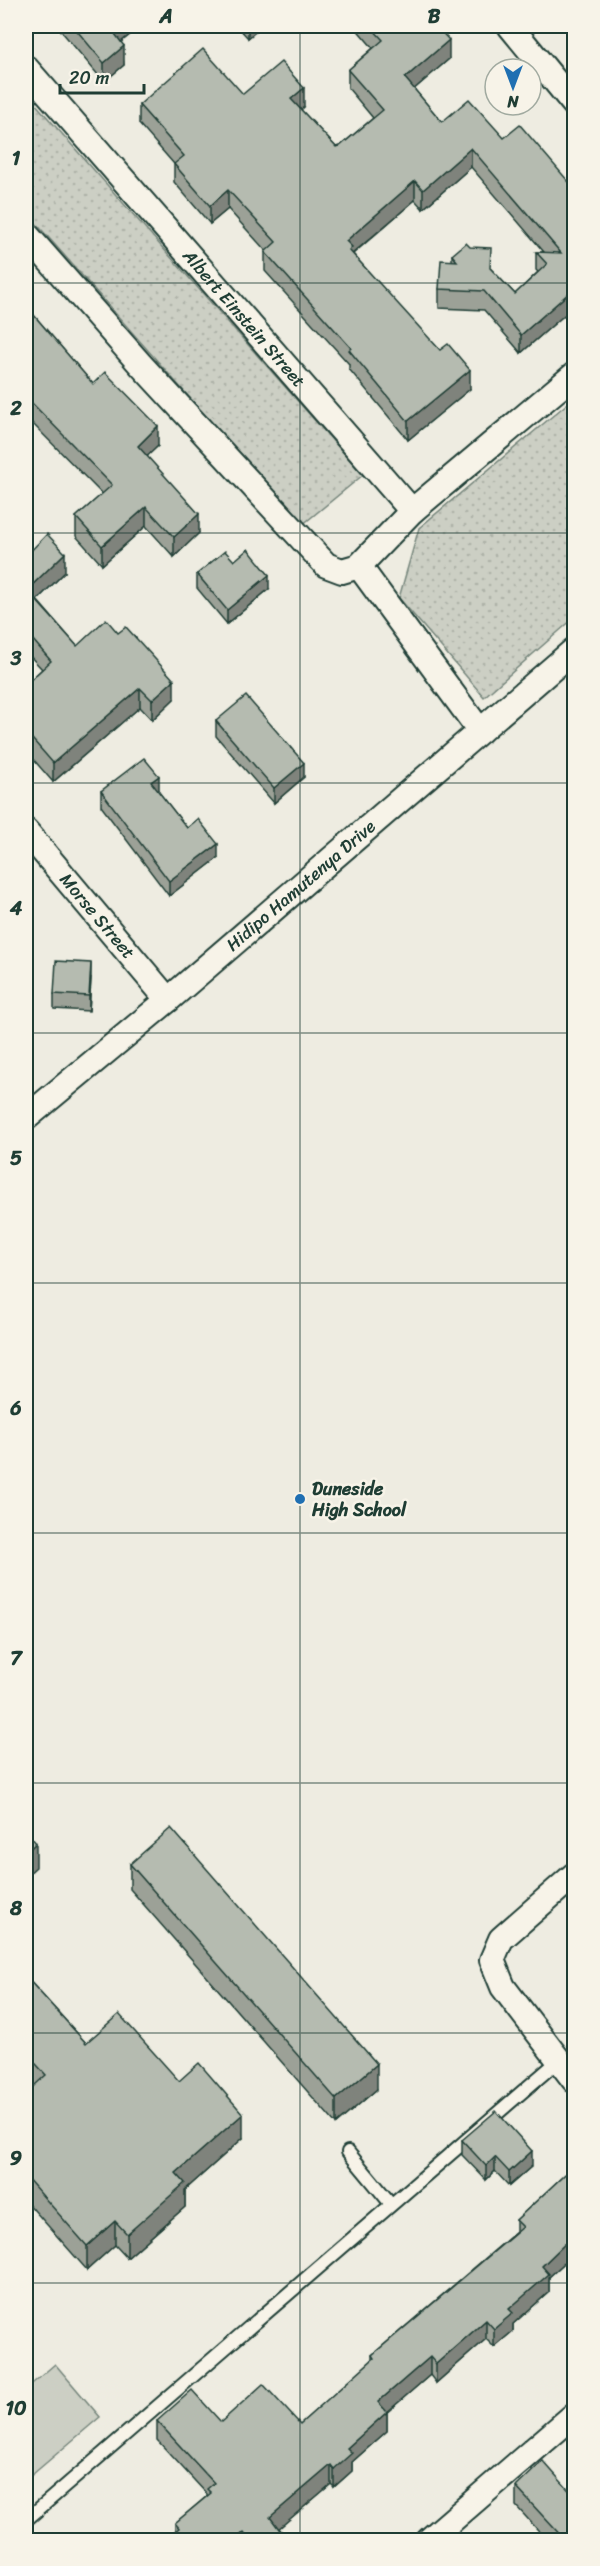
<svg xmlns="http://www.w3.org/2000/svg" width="600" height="2566" font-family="Sriracha,sans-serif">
	<defs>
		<pattern id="park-dots" width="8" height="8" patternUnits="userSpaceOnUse" patternTransform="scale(1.5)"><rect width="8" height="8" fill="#cccfc4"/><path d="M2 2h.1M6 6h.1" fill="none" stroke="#afb3a9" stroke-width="1.8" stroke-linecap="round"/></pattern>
	</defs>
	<rect width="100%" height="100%" fill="#eeece1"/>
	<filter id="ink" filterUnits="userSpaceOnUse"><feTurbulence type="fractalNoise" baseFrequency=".0167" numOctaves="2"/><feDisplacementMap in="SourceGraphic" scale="12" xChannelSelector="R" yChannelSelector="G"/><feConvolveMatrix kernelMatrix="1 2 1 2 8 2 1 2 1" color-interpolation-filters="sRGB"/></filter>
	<g filter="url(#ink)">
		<path fill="#cccfc4" stroke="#76867c" stroke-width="1.5" d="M 55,2364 L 100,2417 L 26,2480 L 26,2389 Z"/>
		<g fill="url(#park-dots)" stroke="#76867c" stroke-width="1.5">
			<path d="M 26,93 L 363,475 L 302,525 L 26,212 Z"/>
			<path d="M 574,398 L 574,618 L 484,697 L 399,598 L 419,528 Z"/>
		</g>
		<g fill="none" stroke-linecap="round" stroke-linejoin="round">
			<defs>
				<g id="service">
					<path d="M 348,2152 L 391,2204"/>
					<path d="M 26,2520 L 558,2061"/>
				</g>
				<g id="minor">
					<path d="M 510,26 L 574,104"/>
					<path id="s1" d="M 26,68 L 412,511"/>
					<path d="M 26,234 L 141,365 L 326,565 L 342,571 L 359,566 L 412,511 L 574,375"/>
					<path d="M 359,566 L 480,731"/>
					<path id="s2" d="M 26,831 L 168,1000"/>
					<path id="s3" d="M 26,1118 L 168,1000 L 574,650"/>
					<path d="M 574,1875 L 501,1939 L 492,1960 L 503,1987 L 574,2080"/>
					<path d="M 429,2540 L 574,2415"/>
				</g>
			</defs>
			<use href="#service" stroke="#1f3d34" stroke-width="16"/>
			<use href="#minor" stroke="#1f3d34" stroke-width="28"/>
			<use href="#service" stroke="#f7f3e8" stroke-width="12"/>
			<use href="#minor" stroke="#f7f3e8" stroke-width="24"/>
		</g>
		<g fill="#9ca197" stroke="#1f3d34" stroke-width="1.5">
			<path d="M 57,26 L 141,26 L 121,42 L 124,65 L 104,82 Z"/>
			<path d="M 237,26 L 262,26 L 248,38 Z"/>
			<path d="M 354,26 L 436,26 L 449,59 L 414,89 L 442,122 L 504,138 L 574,188 L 574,310 L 572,312 L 570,310 L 521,353 L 484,310 L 439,308 L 439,289 L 452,261 L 452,255 L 491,269 L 515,294 L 538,272 L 536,270 L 536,252 L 544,252 L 471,167 L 423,209 L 415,200 L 353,254 L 470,389 L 408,440 L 349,369 L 349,364 L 265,271 L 265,252 L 266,251 L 228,209 L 210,224 L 174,182 L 174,164 L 139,124 L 139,105 L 243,94 L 304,107 L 301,110 L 336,147 L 340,146 L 373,118 L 348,88 L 348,70 L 373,48 Z"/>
			<path d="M 26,306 L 93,384 L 158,446 L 147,456 L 199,533 L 174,557 L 146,526 L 102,565 L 76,536 L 76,517 L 102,494 L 28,419 Z"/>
			<path d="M 26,556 L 65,572 L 37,600 L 77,646 L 174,699 L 152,720 L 140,707 L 53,782 L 26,751 L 26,684 L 42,669 L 26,652 Z"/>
			<path d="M 197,574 L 269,589 L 227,624 L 197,588 Z"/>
			<path d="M 216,721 L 304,777 L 274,803 L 216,736 Z"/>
			<path d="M 101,791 L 159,791 L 158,791 L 187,828 L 218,858 L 169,896 L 101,806 Z"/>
			<path d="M 574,809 L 574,826 L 573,825 L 573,810 Z"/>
			<path d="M 91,978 L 89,1011 L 54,1009 L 54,994 Z"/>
			<path d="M 130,1864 L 377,2089 L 336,2124 L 130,1889 Z"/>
			<path d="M 26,1977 L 86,2043 L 179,2081 L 243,2138 L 185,2190 L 185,2207 L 127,2258 L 115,2245 L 87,2270 L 26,2201 L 26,2093 L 33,2085 L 26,2077 Z"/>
			<path d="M 462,2140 L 532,2166 L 509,2186 L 495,2171 L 486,2180 L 462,2155 Z"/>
			<path d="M 574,2166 L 574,2254 L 549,2277 L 549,2292 L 513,2324 L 513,2331 L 494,2347 L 486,2339 L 436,2383 L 430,2375 L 387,2412 L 387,2431 L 352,2462 L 352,2471 L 334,2487 L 331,2484 L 279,2528 L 288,2541 L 164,2541 L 175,2532 L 175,2523 L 207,2496 L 207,2494 L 157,2440 L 157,2421 L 300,2424 L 372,2361 L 372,2355 L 516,2232 L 516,2220 Z"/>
			<path d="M 516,2487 L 574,2541 L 548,2541 L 516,2506 Z"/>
		</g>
		<g fill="#7f837b" stroke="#1f3d34" stroke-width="1.5">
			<path d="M 118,26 L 141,26 L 112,49 L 112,30 Z"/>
			<path d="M 248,26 L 262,26 L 248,38 Z"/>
			<path d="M 449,40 L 449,59 L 405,97 L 405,78 Z"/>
			<path d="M 124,46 L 124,65 L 104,82 L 104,63 Z"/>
			<path d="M 304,88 L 304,107 L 291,118 L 291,99 Z"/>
			<path d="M 471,148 L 471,167 L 423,209 L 423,190 Z"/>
			<path d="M 415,181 L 415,200 L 352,254 L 352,266 L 346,241 Z"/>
			<path d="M 228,190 L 228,209 L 210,224 L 210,206 Z"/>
			<path d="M 570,292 L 570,310 L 521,353 L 521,335 Z"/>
			<path d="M 574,292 L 574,310 L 572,312 L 572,294 Z"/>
			<path d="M 470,370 L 470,389 L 408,440 L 408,421 Z"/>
			<path d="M 28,399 L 28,419 L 26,421 L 26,401 Z"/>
			<path d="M 158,426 L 158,446 L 138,465 L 138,446 Z"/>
			<path d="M 146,507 L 146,526 L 102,565 L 102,546 Z"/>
			<path d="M 199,514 L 199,533 L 174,557 L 174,537 Z"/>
			<path d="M 65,553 L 65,572 L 27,610 L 27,590 Z"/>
			<path d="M 269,575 L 269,589 L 227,624 L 227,610 Z"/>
			<path d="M 174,680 L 174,699 L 152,720 L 152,700 Z"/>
			<path d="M 140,688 L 140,707 L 53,782 L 53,763 Z"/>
			<path d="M 304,763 L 304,777 L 274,803 L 274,788 Z"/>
			<path d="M 159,776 L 159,791 L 151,797 L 151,782 Z"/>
			<path d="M 218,844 L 218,858 L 169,896 L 169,881 Z"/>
			<path d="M 91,963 L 91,978 L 89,1011 L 89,996 Z"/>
			<path d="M 33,989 L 33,1003 L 26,1010 L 26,995 Z"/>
			<path d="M 36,1843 L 36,1867 L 26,1876 L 26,1852 Z"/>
			<path d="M 377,2064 L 377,2089 L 336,2124 L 336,2099 Z"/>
			<path d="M 243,2114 L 243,2138 L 185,2190 L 185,2207 L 127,2258 L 127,2234 L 176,2173 Z"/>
			<path d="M 532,2151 L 532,2166 L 509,2186 L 509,2172 Z"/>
			<path d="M 495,2157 L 495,2171 L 486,2180 L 486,2166 Z"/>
			<path d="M 115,2221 L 115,2245 L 87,2270 L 87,2246 Z"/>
			<path d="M 574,2235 L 574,2254 L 549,2277 L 549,2292 L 513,2324 L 513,2331 L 494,2347 L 494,2329 L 542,2266 Z"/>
			<path d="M 486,2320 L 486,2339 L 436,2383 L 436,2364 Z"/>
			<path d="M 430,2357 L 430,2375 L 378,2420 L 378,2402 Z"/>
			<path d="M 387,2412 L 387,2431 L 352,2462 L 352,2471 L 334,2487 L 334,2469 L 347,2448 Z"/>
			<path d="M 331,2465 L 331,2484 L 270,2536 L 270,2517 Z"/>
			<path d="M 244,2532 L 244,2541 L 234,2541 Z"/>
		</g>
		<g fill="#b5bbb0" stroke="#1f3d34" stroke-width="1.5">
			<path d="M 73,26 L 118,26 L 112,30 L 124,46 L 104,63 Z"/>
			<path d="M 370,26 L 436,26 L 449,40 L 405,78 L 442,122 L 469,99 L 504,138 L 520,125 L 574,188 L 574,212 L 573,213 L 574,215 L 574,292 L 572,294 L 570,292 L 521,335 L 484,291 L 439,289 L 441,260 L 457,261 L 452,255 L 466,243 L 470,247 L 491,248 L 490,268 L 515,294 L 547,264 L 536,252 L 561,253 L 471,148 L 423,190 L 415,181 L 346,241 L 352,247 L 349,250 L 440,350 L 448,344 L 470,370 L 408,421 L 349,350 L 351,348 L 265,252 L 276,242 L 228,190 L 210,206 L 174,164 L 184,156 L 139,105 L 203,49 L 243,94 L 281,62 L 304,88 L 291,99 L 336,147 L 340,146 L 383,110 L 348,70 L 383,40 Z"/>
			<path d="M 26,306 L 93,384 L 105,372 L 158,426 L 138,446 L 199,514 L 174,537 L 146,507 L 102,546 L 76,517 L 112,485 L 28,399 L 26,401 Z"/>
			<path d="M 47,534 L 65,553 L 27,590 L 77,646 L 106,619 L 118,633 L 126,627 L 174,680 L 152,700 L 140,688 L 53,763 L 26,732 L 26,684 L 51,661 L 26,632 L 26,556 Z"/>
			<path d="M 248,549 L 269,575 L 227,610 L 197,574 L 225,551 L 234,561 Z"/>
			<path d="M 246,696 L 304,763 L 274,788 L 216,721 Z"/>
			<path d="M 144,758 L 159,776 L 151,782 L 187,828 L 198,819 L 218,844 L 169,881 L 101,791 Z"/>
			<path d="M 56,961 L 91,963 L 89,996 L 54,994 Z"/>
			<path d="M 26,979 L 33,989 L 26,995 Z"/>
			<path d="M 171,1828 L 377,2064 L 336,2099 L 130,1864 Z"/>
			<path d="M 26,1831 L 36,1843 L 26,1852 Z"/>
			<path d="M 26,1977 L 86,2043 L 119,2014 L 179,2081 L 199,2063 L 243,2114 L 176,2173 L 185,2183 L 127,2234 L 115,2221 L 87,2246 L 26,2177 L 26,2093 L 46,2075 L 26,2053 Z"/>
			<path d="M 496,2111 L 532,2151 L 509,2172 L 495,2157 L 486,2166 L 462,2140 Z"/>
			<path d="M 574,2166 L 574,2235 L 542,2266 L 549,2274 L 509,2309 L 513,2313 L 494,2329 L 486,2320 L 436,2364 L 430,2357 L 378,2402 L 387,2412 L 347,2448 L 352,2453 L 334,2469 L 331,2465 L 270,2517 L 288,2541 L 251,2541 L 244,2532 L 234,2541 L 164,2541 L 179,2528 L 175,2523 L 211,2493 L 207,2489 L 214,2483 L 157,2421 L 192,2390 L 221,2422 L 263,2384 L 300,2424 L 374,2358 L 372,2355 L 523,2227 L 516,2220 Z"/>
			<path d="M 543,2461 L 574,2496 L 574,2541 L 566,2541 L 516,2487 Z"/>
		</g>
	</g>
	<path fill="none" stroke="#1f3d34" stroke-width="1.5" stroke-opacity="0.55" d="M 300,26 L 300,2540M 26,283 L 574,283M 26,533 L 574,533M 26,783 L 574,783M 26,1033 L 574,1033M 26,1283 L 574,1283M 26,1533 L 574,1533M 26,1783 L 574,1783M 26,2033 L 574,2033M 26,2283 L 574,2283"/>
	<circle fill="#1f6fb2" stroke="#f7f3e8" stroke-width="2" cx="300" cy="1499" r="6"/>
	<g text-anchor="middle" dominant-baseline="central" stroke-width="5" stroke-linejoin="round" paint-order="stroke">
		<g font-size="18" fill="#1f3d34" stroke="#f7f3e8">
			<text stroke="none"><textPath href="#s1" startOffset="332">Albert Einstein Street</textPath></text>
			<text stroke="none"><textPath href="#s3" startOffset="360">Hidipo Hamutenya Drive</textPath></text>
			<text stroke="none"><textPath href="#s2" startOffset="111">Morse Street</textPath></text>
		</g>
		<g font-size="18" font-weight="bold" fill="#1f3d34" stroke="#f7f3e8" text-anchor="start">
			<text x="312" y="1489">Duneside<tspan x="312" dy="21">High School</tspan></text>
		</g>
	</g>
	<rect width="600" height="2566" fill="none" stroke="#f7f3e8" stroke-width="66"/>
	<g transform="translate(513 87) rotate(180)"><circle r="28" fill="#f7f3e8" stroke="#a1aaa0" stroke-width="1.5"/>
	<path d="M0-4.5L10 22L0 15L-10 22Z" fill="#1f6fb2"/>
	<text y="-9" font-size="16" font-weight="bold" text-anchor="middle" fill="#1f3d34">N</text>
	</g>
	<path d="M60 84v9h84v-9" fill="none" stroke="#1f3d34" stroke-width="3"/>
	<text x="69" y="84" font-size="18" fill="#1f3d34" stroke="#f7f3e8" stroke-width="4.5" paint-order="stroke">20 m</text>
	<rect x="33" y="33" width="534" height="2500" fill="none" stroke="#1f3d34" stroke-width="2"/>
	<g font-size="20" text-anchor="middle" font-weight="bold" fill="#1f3d34">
		<text x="166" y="23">A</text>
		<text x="434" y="23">B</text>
		<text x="16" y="165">1</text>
		<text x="16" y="415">2</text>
		<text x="16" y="665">3</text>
		<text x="16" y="915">4</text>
		<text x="16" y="1165">5</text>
		<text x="16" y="1415">6</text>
		<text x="16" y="1665">7</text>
		<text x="16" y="1915">8</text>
		<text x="16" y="2165">9</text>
		<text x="16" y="2415">10</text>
	</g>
</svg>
